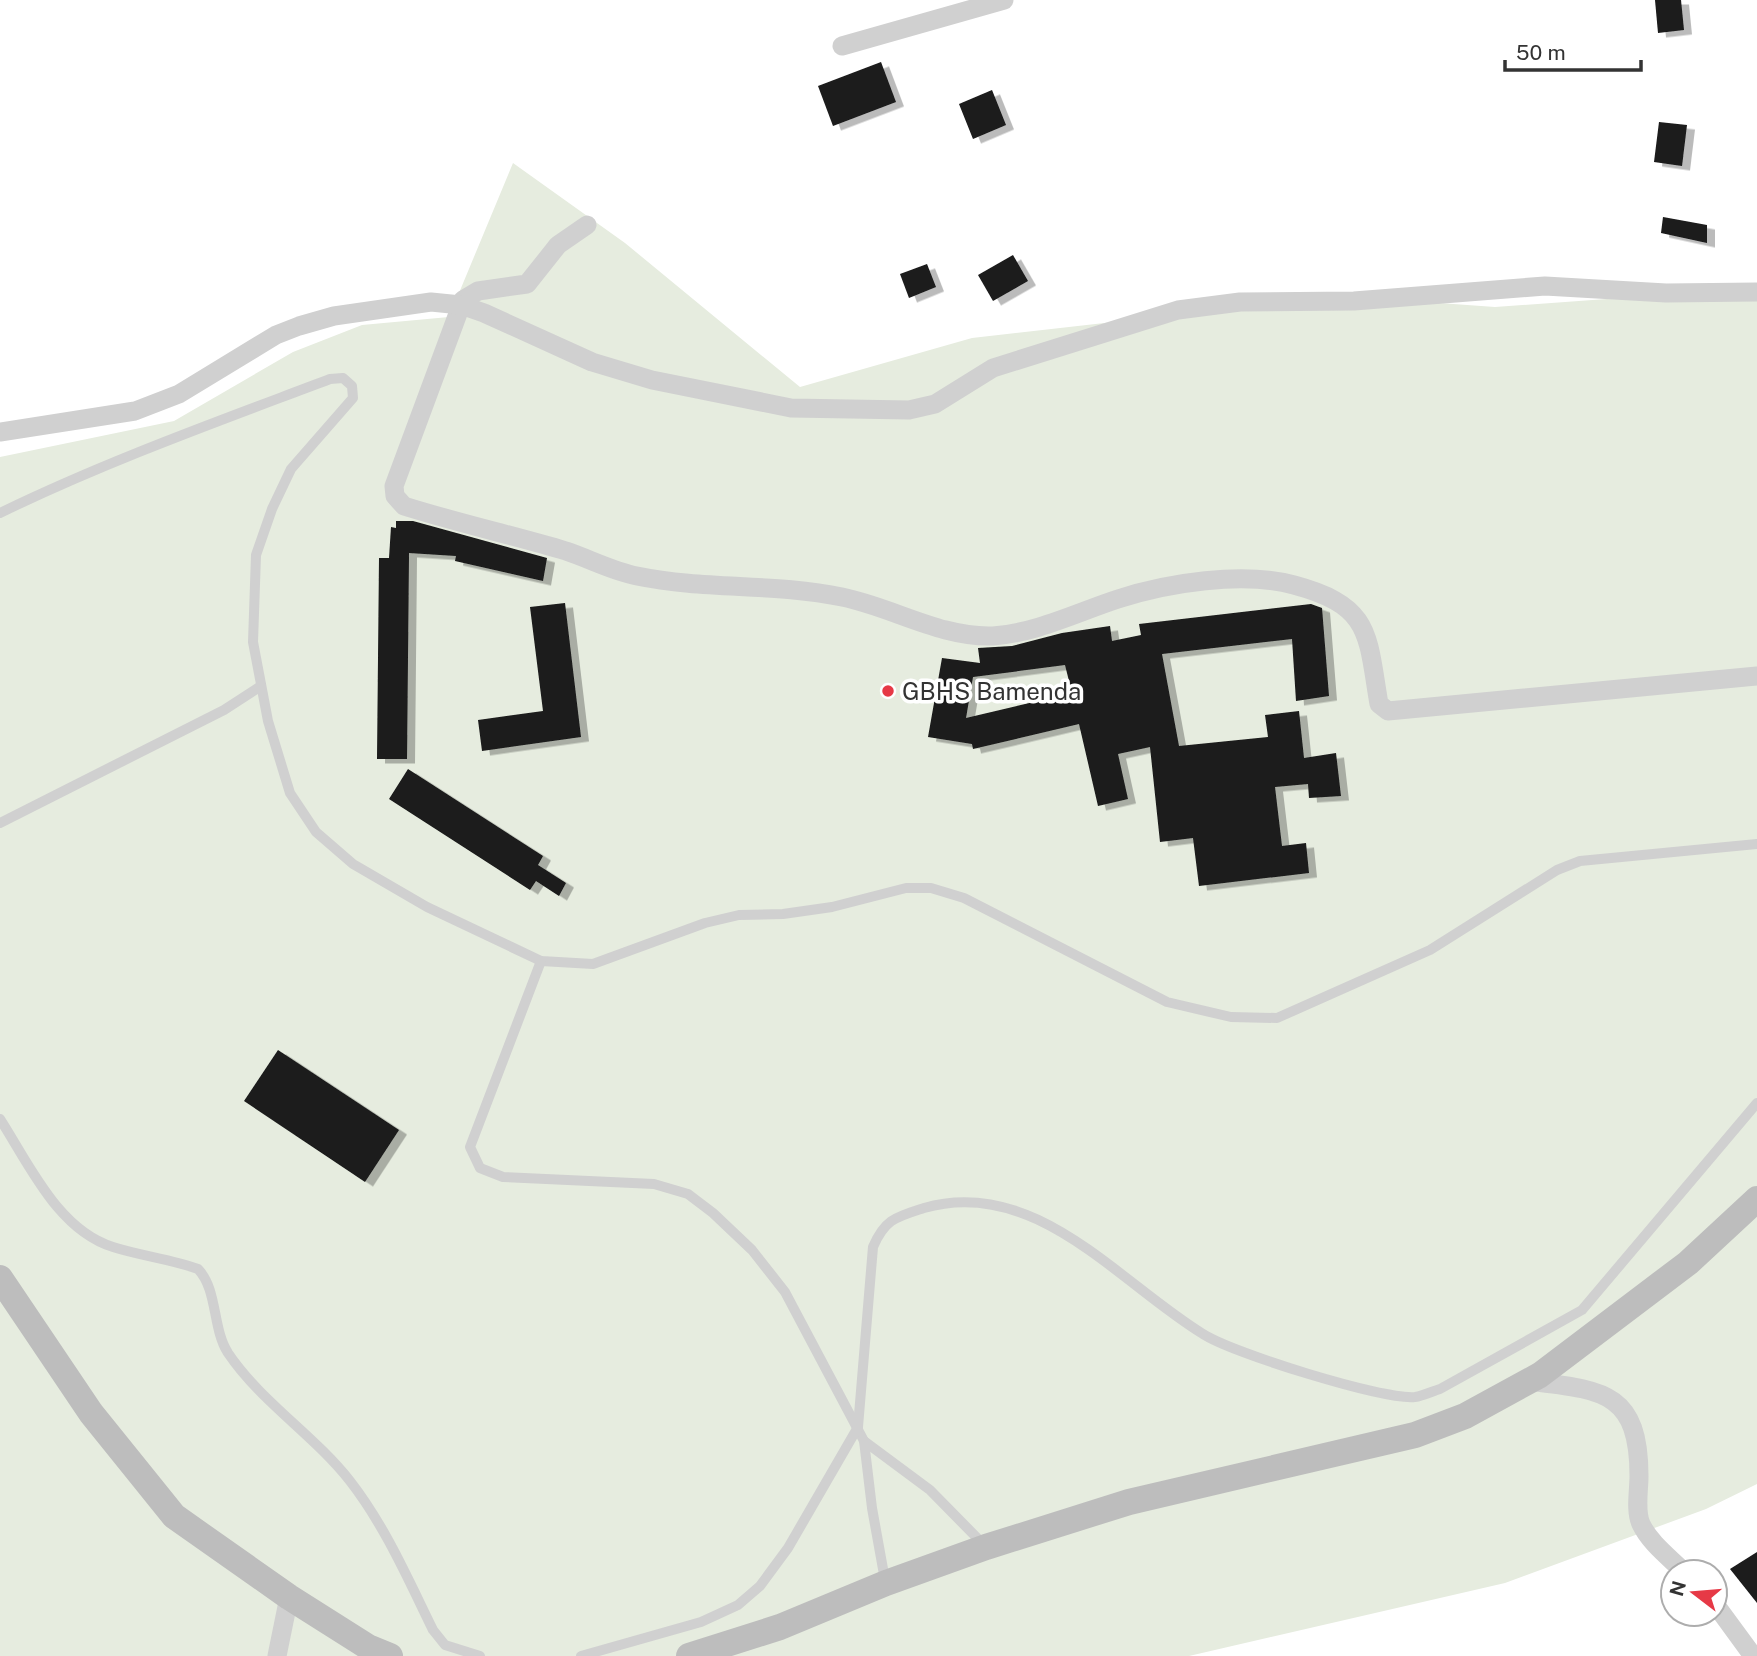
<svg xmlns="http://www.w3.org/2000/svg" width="1757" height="1656" font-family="'Public Sans',sans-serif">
	<defs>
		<filter id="shadow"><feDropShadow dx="8" dy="4.5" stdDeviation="0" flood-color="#0004"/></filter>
	</defs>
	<rect width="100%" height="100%" fill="#fff"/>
	<path fill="#e6ecdf" d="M 513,163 L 625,243 L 800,387 L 972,338 L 1342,296 L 1495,307 L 1757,288 L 1757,1484 L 1706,1509 L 1505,1583 L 1189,1656 L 0,1656 L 0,457 L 174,421 L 293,352 L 362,325 L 449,317 Z"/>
	<g fill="#1a1a1a" fill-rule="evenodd" filter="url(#shadow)">
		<path d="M 1655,0 L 1681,0 L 1684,30 L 1658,33 Z"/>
		<path d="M 881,62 L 896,102 L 833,126 L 818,86 Z"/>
		<path d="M 992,90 L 1006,125 L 973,139 L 959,104 Z"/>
		<path d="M 1659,122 L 1687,125 L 1682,166 L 1654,162 Z"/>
		<path d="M 1663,217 L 1707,225 L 1707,243 L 1661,233 Z"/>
		<path d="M 1013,255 L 1028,281 L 993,301 L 978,275 Z"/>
		<path d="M 927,264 L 936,287 L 909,298 L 900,274 Z"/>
		<path d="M 396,521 L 413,521 L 547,558 L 543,581 L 455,561 L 456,556 L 409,553 L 407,759 L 377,759 L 379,558 L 389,558 L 391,527 L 396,528 Z"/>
		<path d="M 565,603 L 581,737 L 482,751 L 478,720 L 543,711 L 530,607 Z"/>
		<path d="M 1311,604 L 1322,608 L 1329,696 L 1296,701 L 1292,639 L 1162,654 L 1179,746 L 1268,737 L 1265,715 L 1299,711 L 1304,758 L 1336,753 L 1341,796 L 1309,798 L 1308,784 L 1275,787 L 1282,846 L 1306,843 L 1309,873 L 1199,886 L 1193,838 L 1160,842 L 1150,747 L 1118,754 L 1128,799 L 1098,806 L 1079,724 L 973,749 L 972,744 L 928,737 L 942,658 L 980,663 L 978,648 L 1012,646 L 1062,633 L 1110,626 L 1112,641 L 1141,635 L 1139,624 ZM 1065,665 L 1072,693 L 966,718 L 973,677 Z"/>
		<path d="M 408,769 L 543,856 L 538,865 L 566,883 L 559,896 L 536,881 L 530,890 L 389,799 Z"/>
		<path d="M 278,1050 L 399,1130 L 365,1182 L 244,1101 Z"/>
		<path d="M 1757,1552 L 1757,1603 L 1730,1569 Z"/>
	</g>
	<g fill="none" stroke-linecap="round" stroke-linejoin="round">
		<g stroke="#d0d0d0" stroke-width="10">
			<path d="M 0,513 C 107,461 219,421 330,379 L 343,378 L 352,386 L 353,398 L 291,469 L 272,509 L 256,555 L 253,642 L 268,721 L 290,793 L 316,832 L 353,864 L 427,907 L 541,961 L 593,964 L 705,923 L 739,915 L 783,914 L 832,907 L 906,888 L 931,888 L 964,898 L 1167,1002 L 1231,1017 L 1277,1018 L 1430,950 L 1557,870 L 1580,861 L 1757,844"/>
			<path d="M 0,823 L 224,710 L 261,686"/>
			<path d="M 541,961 L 470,1147 L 480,1168 L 503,1177 L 654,1184 L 688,1194 L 713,1213 L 752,1250 L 785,1292 L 864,1441 L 872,1508 L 885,1580"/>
			<path d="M 0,1119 C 29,1164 58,1230 113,1247 C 141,1256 171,1259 198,1269 C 218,1290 212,1328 228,1353 C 261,1402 314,1435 350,1481 C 385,1526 408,1579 433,1630 L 445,1645 L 480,1656"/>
			<path d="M 864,1441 L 930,1490 L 985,1546"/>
			<path d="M 581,1656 L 701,1622 L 738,1605 L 760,1586 L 788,1548 L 858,1427 L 873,1247 C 885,1219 896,1217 924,1208 C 1035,1176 1118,1282 1203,1334 C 1232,1353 1383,1400 1415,1397 C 1423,1396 1433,1391 1440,1389 L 1582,1310 L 1757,1103"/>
		</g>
		<g stroke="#d0d0d0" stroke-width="19">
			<path d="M 842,46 L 1004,0"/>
			<path d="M 587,225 L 558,245 L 527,284 L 478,291 L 463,300 L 394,486 L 395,496 L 404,506 C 458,523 512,535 566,551 C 590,559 612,571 637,576 C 705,590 775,583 842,597 C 892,607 941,638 993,636 C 1036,633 1078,612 1118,599 C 1167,583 1243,571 1294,585 C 1372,606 1367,634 1379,704 L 1388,711 L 1757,676"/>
			<path d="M 0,432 L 135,411 L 179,394 L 276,335 L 299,326 L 334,316 L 431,302 L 461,305 L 484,313 L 592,362 L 652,380 L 791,408 L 909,410 L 935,404 L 993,368 L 1178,310 L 1240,302 L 1354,301 L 1545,286 L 1666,293 L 1757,292"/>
			<path d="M 1528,1381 C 1601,1390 1639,1390 1639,1476 C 1639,1491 1635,1511 1641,1524 C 1650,1543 1669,1557 1684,1572"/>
			<path d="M 1715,1604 L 1753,1656"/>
			<path d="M 277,1656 L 289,1597"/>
		</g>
		<g stroke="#bdbdbd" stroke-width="26">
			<path d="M 0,1278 L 91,1413 L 174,1516 L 289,1597 L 368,1647 L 390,1656"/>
			<path d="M 689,1656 L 780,1627 L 886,1583 L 986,1547 L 1129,1502 L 1415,1435 L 1465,1416 L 1540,1375 L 1688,1263 L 1757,1199"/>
		</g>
	</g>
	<circle fill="#e63946" stroke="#fff" stroke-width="2.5" cx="888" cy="691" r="7"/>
	<g text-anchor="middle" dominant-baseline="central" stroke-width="7" stroke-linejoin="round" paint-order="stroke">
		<g font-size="24" fill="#333" stroke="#fff" text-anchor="start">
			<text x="902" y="691">GBHS Bamenda</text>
		</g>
	</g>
	<g transform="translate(1694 1593) rotate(286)"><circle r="33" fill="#ffffff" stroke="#adadad" stroke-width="2"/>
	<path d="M0-5L12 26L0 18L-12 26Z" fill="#e63946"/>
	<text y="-10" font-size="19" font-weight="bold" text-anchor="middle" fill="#333333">N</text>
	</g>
	<path d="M1505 60v10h136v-10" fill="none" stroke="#333333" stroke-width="3.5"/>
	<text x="1516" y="60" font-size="21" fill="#333333" stroke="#ffffff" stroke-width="5" paint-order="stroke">50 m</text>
</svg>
